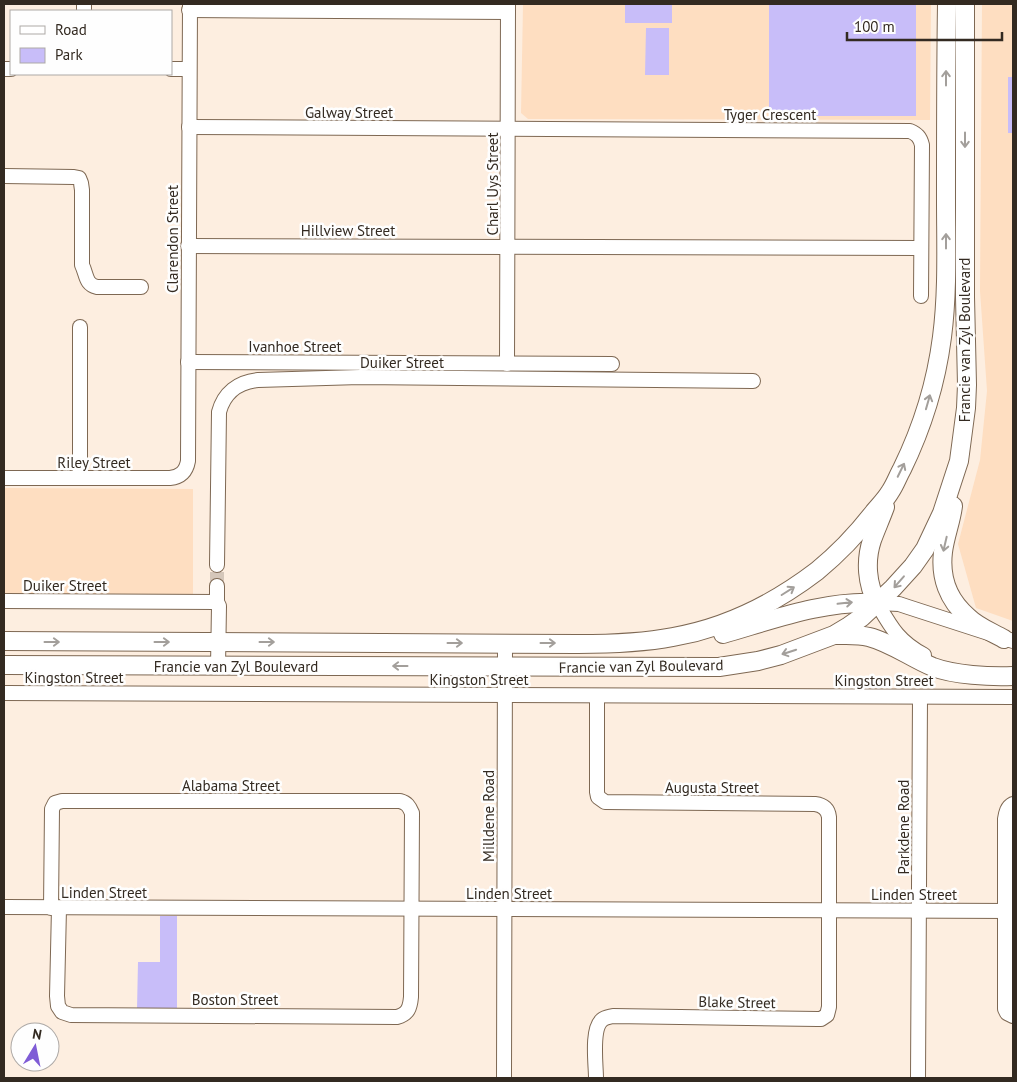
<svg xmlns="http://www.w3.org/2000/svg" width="1017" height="1082" font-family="'PT Sans',sans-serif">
	<rect width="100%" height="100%" fill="#fdeee0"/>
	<g fill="#fedec1">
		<path d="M 523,4 L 931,4 L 930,120 L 528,119 L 521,113 Z"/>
		<path d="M 982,4 L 1013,4 L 1013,621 L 976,608 L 958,544 L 980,460 L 987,391 L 980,291 Z"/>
		<path d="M 4,488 L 193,489 L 193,602 L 4,601 Z"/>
	</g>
	<g fill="#c8bdf9">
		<rect x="625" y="4" width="47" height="19"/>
		<rect x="769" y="4" width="147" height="112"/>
		<path d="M 646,28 L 669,28 L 669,75 L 645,75 Z"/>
		<rect x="1008" y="77" width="5" height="56"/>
		<path d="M 160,916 L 177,916 L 177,1009 L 137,1009 L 138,962 L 160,962 Z"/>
	</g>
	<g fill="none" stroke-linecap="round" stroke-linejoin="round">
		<path stroke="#d5c7ba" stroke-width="14" stroke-dasharray="14 7" stroke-linecap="butt" d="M 217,586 L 217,565"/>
		<defs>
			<g id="minor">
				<path d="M 84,4 L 84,11"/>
				<path d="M 189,10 L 508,12"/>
				<path d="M 4,69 L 11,69"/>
				<path d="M 171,69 L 189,69"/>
				<path d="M 189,127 L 910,131 C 917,134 920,137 922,145 L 921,296"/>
				<path d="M 4,176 L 74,177 L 79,178 L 81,183 L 82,190 L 82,265 C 87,275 85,284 97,287 L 141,287"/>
				<path d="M 188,246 L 921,248"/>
				<path d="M 188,362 L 612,364"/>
				<path d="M 507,364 L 508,4"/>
				<path d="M 4,478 L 170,478 C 180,477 186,472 188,461 L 190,4"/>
				<path d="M 80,478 L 80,327"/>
				<path d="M 217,565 L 219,412 C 224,393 238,382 258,380 L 360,377 L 753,381"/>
				<path d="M 217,586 L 217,602 L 219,606 L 218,666"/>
				<path d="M 4,601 L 217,602"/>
				<path d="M 877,603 C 891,627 898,641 924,655"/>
				<path d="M 877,603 L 899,604 L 908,607 L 1013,641"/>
				<path d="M 4,693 L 1013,697"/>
				<path d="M 1013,804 C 1007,807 1006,813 1005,819 L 1005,1009 L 1007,1013 L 1013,1016"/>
				<path d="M 4,907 L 1013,911"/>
				<path d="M 51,908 L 52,809 L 55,803 L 62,801 L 400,801 C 407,803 409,806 412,813 L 411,997 C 410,1008 408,1014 397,1017 L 71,1015 L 62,1012 L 58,1006 L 57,996 L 59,908"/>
				<path d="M 504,1078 L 505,643"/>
				<path d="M 596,1078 C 596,1065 591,1029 602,1020 C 605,1017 609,1017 613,1016 L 818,1019 L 821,1019 L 827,1015 L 829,1007 L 829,817 C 828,809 823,805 815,804 L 605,802 L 598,797 L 597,792 L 597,696"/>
				<path d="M 918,1078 L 920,697"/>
			</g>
			<g id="major">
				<path d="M 953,506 C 951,522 945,536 943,552 C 940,577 948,600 968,617 C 978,627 992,632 1004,639"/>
				<path d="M 877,603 C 867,584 865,561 872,540 C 876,529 881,518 885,507"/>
				<path d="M 723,634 C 772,620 825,600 877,603"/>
				<path d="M 835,635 C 846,635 858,634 869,637 C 892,643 911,658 933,667 C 954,675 990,677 1013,676"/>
				<path d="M 4,641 L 578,644 C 610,644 642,643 673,637 C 725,628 775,603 817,571 C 839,553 857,534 874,512 C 879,506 886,499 890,492 C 895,485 898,476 902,469 C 923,426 936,384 942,337 C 948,291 946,244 946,199 C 946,134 946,69 947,4"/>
				<path d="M 4,665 L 719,667 L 758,661 L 781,655 L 834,635 L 849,626 L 862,617 L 893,588 L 913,566 L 925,549 L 942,513 L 959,461 L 966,408 L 967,385 L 965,297 L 965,4"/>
			</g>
		</defs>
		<use href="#minor" stroke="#7e6853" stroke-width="16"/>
		<use href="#major" stroke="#7e6853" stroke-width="20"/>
		<use href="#minor" stroke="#fff" stroke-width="14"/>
		<use href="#major" stroke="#fff" stroke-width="18"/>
	</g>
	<defs><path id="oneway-shaft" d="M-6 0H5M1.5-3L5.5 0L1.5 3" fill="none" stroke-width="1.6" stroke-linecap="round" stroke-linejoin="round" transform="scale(1.25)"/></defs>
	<g stroke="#a39f9b">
		<use href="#oneway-shaft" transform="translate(946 78) rotate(-90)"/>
		<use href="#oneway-shaft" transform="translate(965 140) rotate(90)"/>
		<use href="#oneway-shaft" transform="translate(946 241) rotate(-90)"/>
		<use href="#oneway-shaft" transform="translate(928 402) rotate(-74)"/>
		<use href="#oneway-shaft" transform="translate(901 470) rotate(-64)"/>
		<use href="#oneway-shaft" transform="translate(945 544) rotate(103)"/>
		<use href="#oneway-shaft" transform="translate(899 582) rotate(131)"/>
		<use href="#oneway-shaft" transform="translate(788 591) rotate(-32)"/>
		<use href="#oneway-shaft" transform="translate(845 603) rotate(-6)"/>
		<use href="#oneway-shaft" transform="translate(52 642)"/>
		<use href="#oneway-shaft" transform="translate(162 642)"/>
		<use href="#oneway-shaft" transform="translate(267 642)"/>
		<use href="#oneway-shaft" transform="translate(455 643)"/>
		<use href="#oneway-shaft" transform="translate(548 643)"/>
		<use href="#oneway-shaft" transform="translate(789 652) rotate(162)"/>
		<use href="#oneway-shaft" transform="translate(400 666) rotate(-180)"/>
	</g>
	<g text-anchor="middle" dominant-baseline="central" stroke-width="5" stroke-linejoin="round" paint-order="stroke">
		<g font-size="15" fill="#332a21" stroke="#fefefe">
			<text x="349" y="112">Galway Street</text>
			<text x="770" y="114">Tyger Crescent</text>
			<text transform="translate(492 184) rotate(-90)">Charl Uys Street</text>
			<text x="348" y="230">Hillview Street</text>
			<text transform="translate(172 239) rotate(-90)">Clarendon Street</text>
			<text transform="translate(964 340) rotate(-90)">Francie van Zyl Boulevard</text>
			<text x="295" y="346">Ivanhoe Street</text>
			<text x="402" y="362">Duiker Street</text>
			<text x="94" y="462">Riley Street</text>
			<text x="65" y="585">Duiker Street</text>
			<text x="236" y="666">Francie van Zyl Boulevard</text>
			<text transform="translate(641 666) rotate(-1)">Francie van Zyl Boulevard</text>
			<text x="74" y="677">Kingston Street</text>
			<text x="479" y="679">Kingston Street</text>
			<text x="884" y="680">Kingston Street</text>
			<text x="231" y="785">Alabama Street</text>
			<text x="712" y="787">Augusta Street</text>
			<text transform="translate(488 816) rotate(-90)">Milldene Road</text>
			<text transform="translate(903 827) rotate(-90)">Parkdene Road</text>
			<text x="104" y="892">Linden Street</text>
			<text x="509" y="893">Linden Street</text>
			<text x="914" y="894">Linden Street</text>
			<text x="235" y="999">Boston Street</text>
			<text transform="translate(737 1002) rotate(1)">Blake Street</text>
		</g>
	</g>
	<rect width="1017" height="1082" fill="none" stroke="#332a21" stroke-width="10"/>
	<rect x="10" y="10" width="162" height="65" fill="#fefefe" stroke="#ada9a6"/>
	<rect x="20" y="26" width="25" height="8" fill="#ffffff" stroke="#ada9a6"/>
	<text x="55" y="35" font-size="15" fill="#332a21">Road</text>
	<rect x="20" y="48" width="25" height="15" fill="#c8bdf9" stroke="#ada9a6"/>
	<text x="55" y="60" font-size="15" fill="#332a21">Park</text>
	<g transform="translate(35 1047) rotate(10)"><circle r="24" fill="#fefefe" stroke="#ada9a6"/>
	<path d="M0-4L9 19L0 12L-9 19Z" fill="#7f5cd6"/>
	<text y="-8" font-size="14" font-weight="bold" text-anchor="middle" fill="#332a21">N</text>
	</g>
	<path d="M847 32v8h155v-8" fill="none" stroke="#332a21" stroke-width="2.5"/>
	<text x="854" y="32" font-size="15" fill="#332a21" stroke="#fefefe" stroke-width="4" paint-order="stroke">100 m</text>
</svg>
